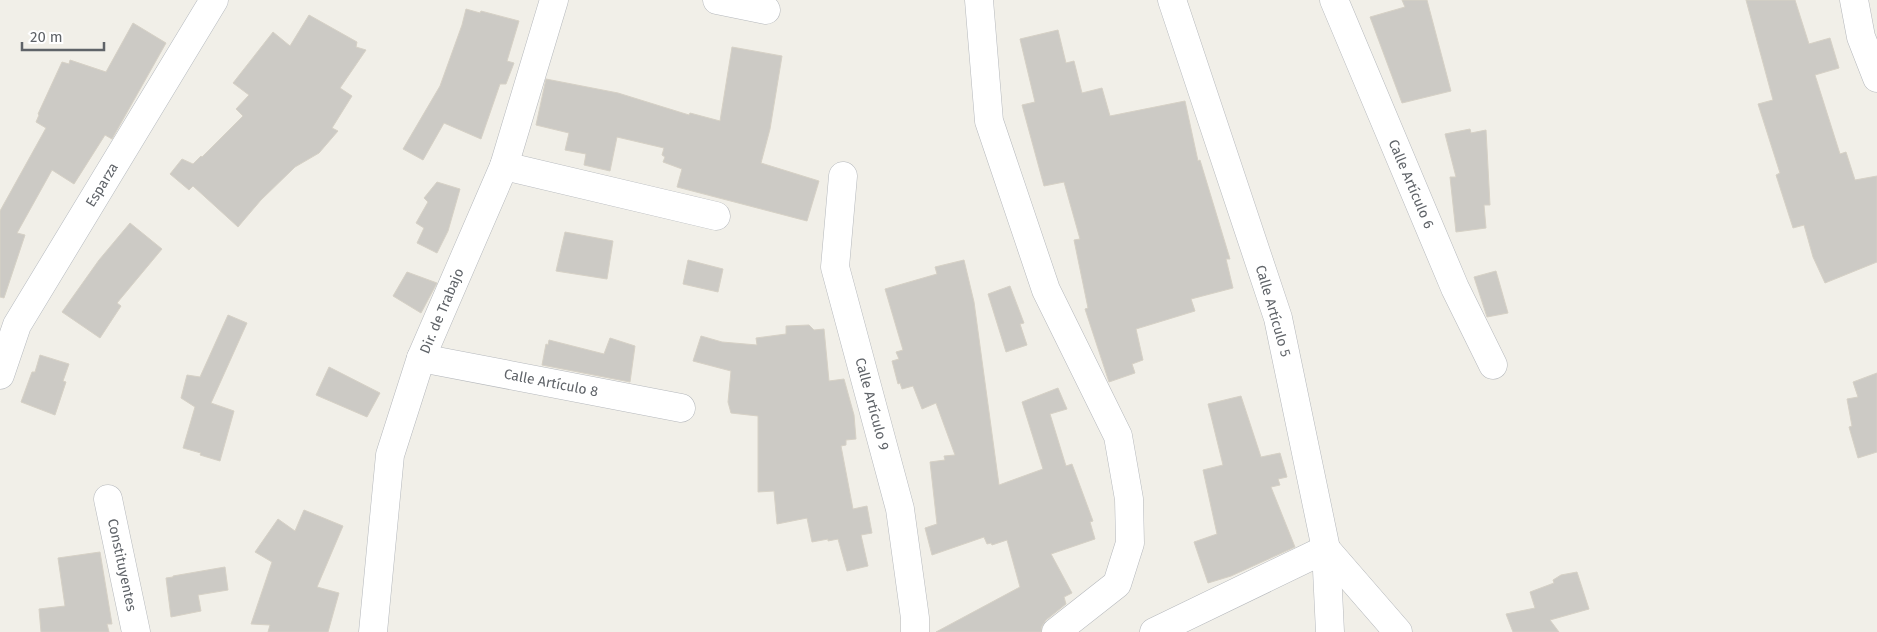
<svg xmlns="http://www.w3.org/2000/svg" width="1877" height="632" font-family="'Fira Sans',sans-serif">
	<rect width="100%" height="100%" fill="#f1efe8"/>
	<g fill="#cccac5" stroke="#d6d1c6">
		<path d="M 1402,0 L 1427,0 L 1451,91 L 1402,103 L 1370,17 L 1405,7 Z"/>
		<path d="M 1746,0 L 1795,0 L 1809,44 L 1830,38 L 1839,68 L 1815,75 L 1840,154 L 1846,152 L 1855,180 L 1877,176 L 1877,262 L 1825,283 L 1813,257 L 1804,225 L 1793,228 L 1776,175 L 1780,173 L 1758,104 L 1773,100 Z"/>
		<path d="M 466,9 L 480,13 L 481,11 L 519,21 L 507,61 L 514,63 L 506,84 L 500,84 L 481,139 L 444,123 L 423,160 L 403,149 L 440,86 L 462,25 Z"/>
		<path d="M 309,15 L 357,42 L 356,47 L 366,50 L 340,88 L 352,96 L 332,128 L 338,131 L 319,153 L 295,167 L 261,200 L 238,227 L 193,186 L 189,190 L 170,174 L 182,159 L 193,164 L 201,156 L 202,157 L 243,116 L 236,109 L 249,95 L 233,83 L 273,32 L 290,46 Z"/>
		<path d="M 133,23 L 166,43 L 112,139 L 105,135 L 74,184 L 52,170 L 17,233 L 25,235 L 4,298 L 0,297 L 0,211 L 46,128 L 36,122 L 39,115 L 38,114 L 62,62 L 69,64 L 70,60 L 106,72 Z"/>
		<path d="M 1058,30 L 1066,63 L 1074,61 L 1082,93 L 1102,88 L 1110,116 L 1185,101 L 1198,161 L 1200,160 L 1230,259 L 1226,259 L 1233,288 L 1191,299 L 1195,311 L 1136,329 L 1143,360 L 1132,364 L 1135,373 L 1109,382 L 1085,309 L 1088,308 L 1074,240 L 1080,239 L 1064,182 L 1044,186 L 1022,105 L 1035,102 L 1020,39 Z"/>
		<path d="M 732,47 L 782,56 L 770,129 L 761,163 L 819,181 L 807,221 L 677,187 L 682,169 L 663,162 L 665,157 L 662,155 L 664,148 L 617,137 L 610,171 L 584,165 L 586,154 L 565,150 L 569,133 L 536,125 L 546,79 L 618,93 L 689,115 L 690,113 L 720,121 Z"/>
		<path d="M 1470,129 L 1471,133 L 1486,130 L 1490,205 L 1484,205 L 1486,228 L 1456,232 L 1450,177 L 1456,177 L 1445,134 Z"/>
		<path d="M 437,182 L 460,189 L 448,231 L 437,253 L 417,243 L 424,228 L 416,223 L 428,202 L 424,198 Z"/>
		<path d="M 130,223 L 162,249 L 117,303 L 121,306 L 100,338 L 62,312 L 99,260 Z"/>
		<path d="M 565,232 L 613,241 L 607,279 L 556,271 Z"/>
		<path d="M 688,260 L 723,269 L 718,292 L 683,284 Z"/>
		<path d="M 964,260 L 974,302 L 999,485 L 1043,469 L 1022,402 L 1058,388 L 1067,409 L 1050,414 L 1066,466 L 1072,464 L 1093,521 L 1090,522 L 1095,539 L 1051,554 L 1072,593 L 1064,597 L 1066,604 L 1046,620 L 1042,626 L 1041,632 L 936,632 L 1020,587 L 1007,540 L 992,545 L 991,543 L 987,544 L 984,537 L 932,555 L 925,528 L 937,524 L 930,462 L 945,460 L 944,456 L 955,455 L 936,403 L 922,409 L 913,386 L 902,389 L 900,383 L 898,384 L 892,361 L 899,359 L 896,352 L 903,350 L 885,289 L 937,274 L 935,267 Z"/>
		<path d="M 1496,271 L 1508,313 L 1487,317 L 1474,277 Z"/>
		<path d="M 407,272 L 437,283 L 421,313 L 393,296 Z"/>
		<path d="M 1010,286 L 1024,323 L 1020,324 L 1027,345 L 1006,352 L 988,294 Z"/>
		<path d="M 228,315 L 247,323 L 211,403 L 234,411 L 220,461 L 200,455 L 201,453 L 183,448 L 195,407 L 181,398 L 187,375 L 200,377 Z"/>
		<path d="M 809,325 L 814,330 L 824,329 L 829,381 L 844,379 L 854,415 L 856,439 L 846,440 L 846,445 L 841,446 L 853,509 L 867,506 L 872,533 L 861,535 L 868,566 L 847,571 L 838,539 L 828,541 L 828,539 L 812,542 L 807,518 L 777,524 L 774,491 L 758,492 L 758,416 L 731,413 L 728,402 L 731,371 L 693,361 L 701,336 L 722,342 L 757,345 L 756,338 L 786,334 L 786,326 Z"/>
		<path d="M 610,338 L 635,346 L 630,382 L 542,365 L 546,344 L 548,345 L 549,340 L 604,354 Z"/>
		<path d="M 40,355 L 69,364 L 63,381 L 66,382 L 55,415 L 21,402 L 32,372 L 35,372 Z"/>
		<path d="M 329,367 L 380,393 L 367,417 L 316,395 Z"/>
		<path d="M 1877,373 L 1877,452 L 1858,458 L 1849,427 L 1852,426 L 1847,399 L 1858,397 L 1853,382 Z"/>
		<path d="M 1241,396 L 1261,457 L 1280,453 L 1287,477 L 1278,479 L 1280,485 L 1271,487 L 1295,547 L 1231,576 L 1208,583 L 1194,542 L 1217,534 L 1203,470 L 1223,465 L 1208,404 Z"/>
		<path d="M 304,510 L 343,526 L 317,587 L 339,593 L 328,632 L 268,632 L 270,625 L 251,624 L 272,562 L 255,552 L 278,519 L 295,531 Z"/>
		<path d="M 100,552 L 112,624 L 107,624 L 109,632 L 41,632 L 39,609 L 65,606 L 58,558 Z"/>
		<path d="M 225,567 L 228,590 L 198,595 L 201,611 L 171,617 L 166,578 L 173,577 L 173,576 Z"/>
		<path d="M 1577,572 L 1589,609 L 1550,620 L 1559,632 L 1513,632 L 1506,614 L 1535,608 L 1530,592 L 1554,583 L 1553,580 L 1561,575 Z"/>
	</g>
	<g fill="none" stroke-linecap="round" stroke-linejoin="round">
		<defs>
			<g id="street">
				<path d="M 717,0 L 766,10"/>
				<path d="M 979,0 L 989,121 L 1046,290 L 1118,436 L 1129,499 L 1130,543 L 1117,584 L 1056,632"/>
				<path d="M 1172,0 L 1278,318 L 1326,549 L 1330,632"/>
				<path d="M 1334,0 L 1455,288 L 1493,365"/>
				<path d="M 1854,0 L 1861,37 L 1877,78"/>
				<path d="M 504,166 L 716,216"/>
				<path d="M 843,176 L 835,267 L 900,509 L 915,618 L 915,632"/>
				<path d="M 421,358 L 681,408"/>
				<path d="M 108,499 L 136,632"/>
				<path d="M 1326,549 L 1398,632"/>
				<path d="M 373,632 L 390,455 L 421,358 L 504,166 L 554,0"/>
				<path d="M 1154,632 L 1326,549"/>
			</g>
			<path id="secondary" d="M 0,375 L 17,325 L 214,0"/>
		</defs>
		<use href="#street" stroke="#b5b8bc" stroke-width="29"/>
		<use href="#secondary" stroke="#b6babf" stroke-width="29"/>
		<use href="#street" stroke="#fff" stroke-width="28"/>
		<use href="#secondary" stroke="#fff" stroke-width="28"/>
	</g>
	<g text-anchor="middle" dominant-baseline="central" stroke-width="5" stroke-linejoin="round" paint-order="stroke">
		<g font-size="14" fill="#5f6368" stroke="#fff">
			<text transform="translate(1411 184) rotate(67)">Calle Artículo 6</text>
			<text transform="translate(102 185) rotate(-59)">Esparza</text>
			<text transform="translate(442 311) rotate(-67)">Dir. de Trabajo</text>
			<text transform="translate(1273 311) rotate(74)">Calle Artículo 5</text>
			<text transform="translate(551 383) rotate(11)">Calle Artículo 8</text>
			<text transform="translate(872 404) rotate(75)">Calle Artículo 9</text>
			<text transform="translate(122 565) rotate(78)">Constituyentes</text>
		</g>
	</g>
	<path d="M22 42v8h82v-8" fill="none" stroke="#5f6368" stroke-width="2.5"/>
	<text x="30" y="42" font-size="15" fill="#5f6368" stroke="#ffffff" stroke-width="4" paint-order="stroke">20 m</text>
</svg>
